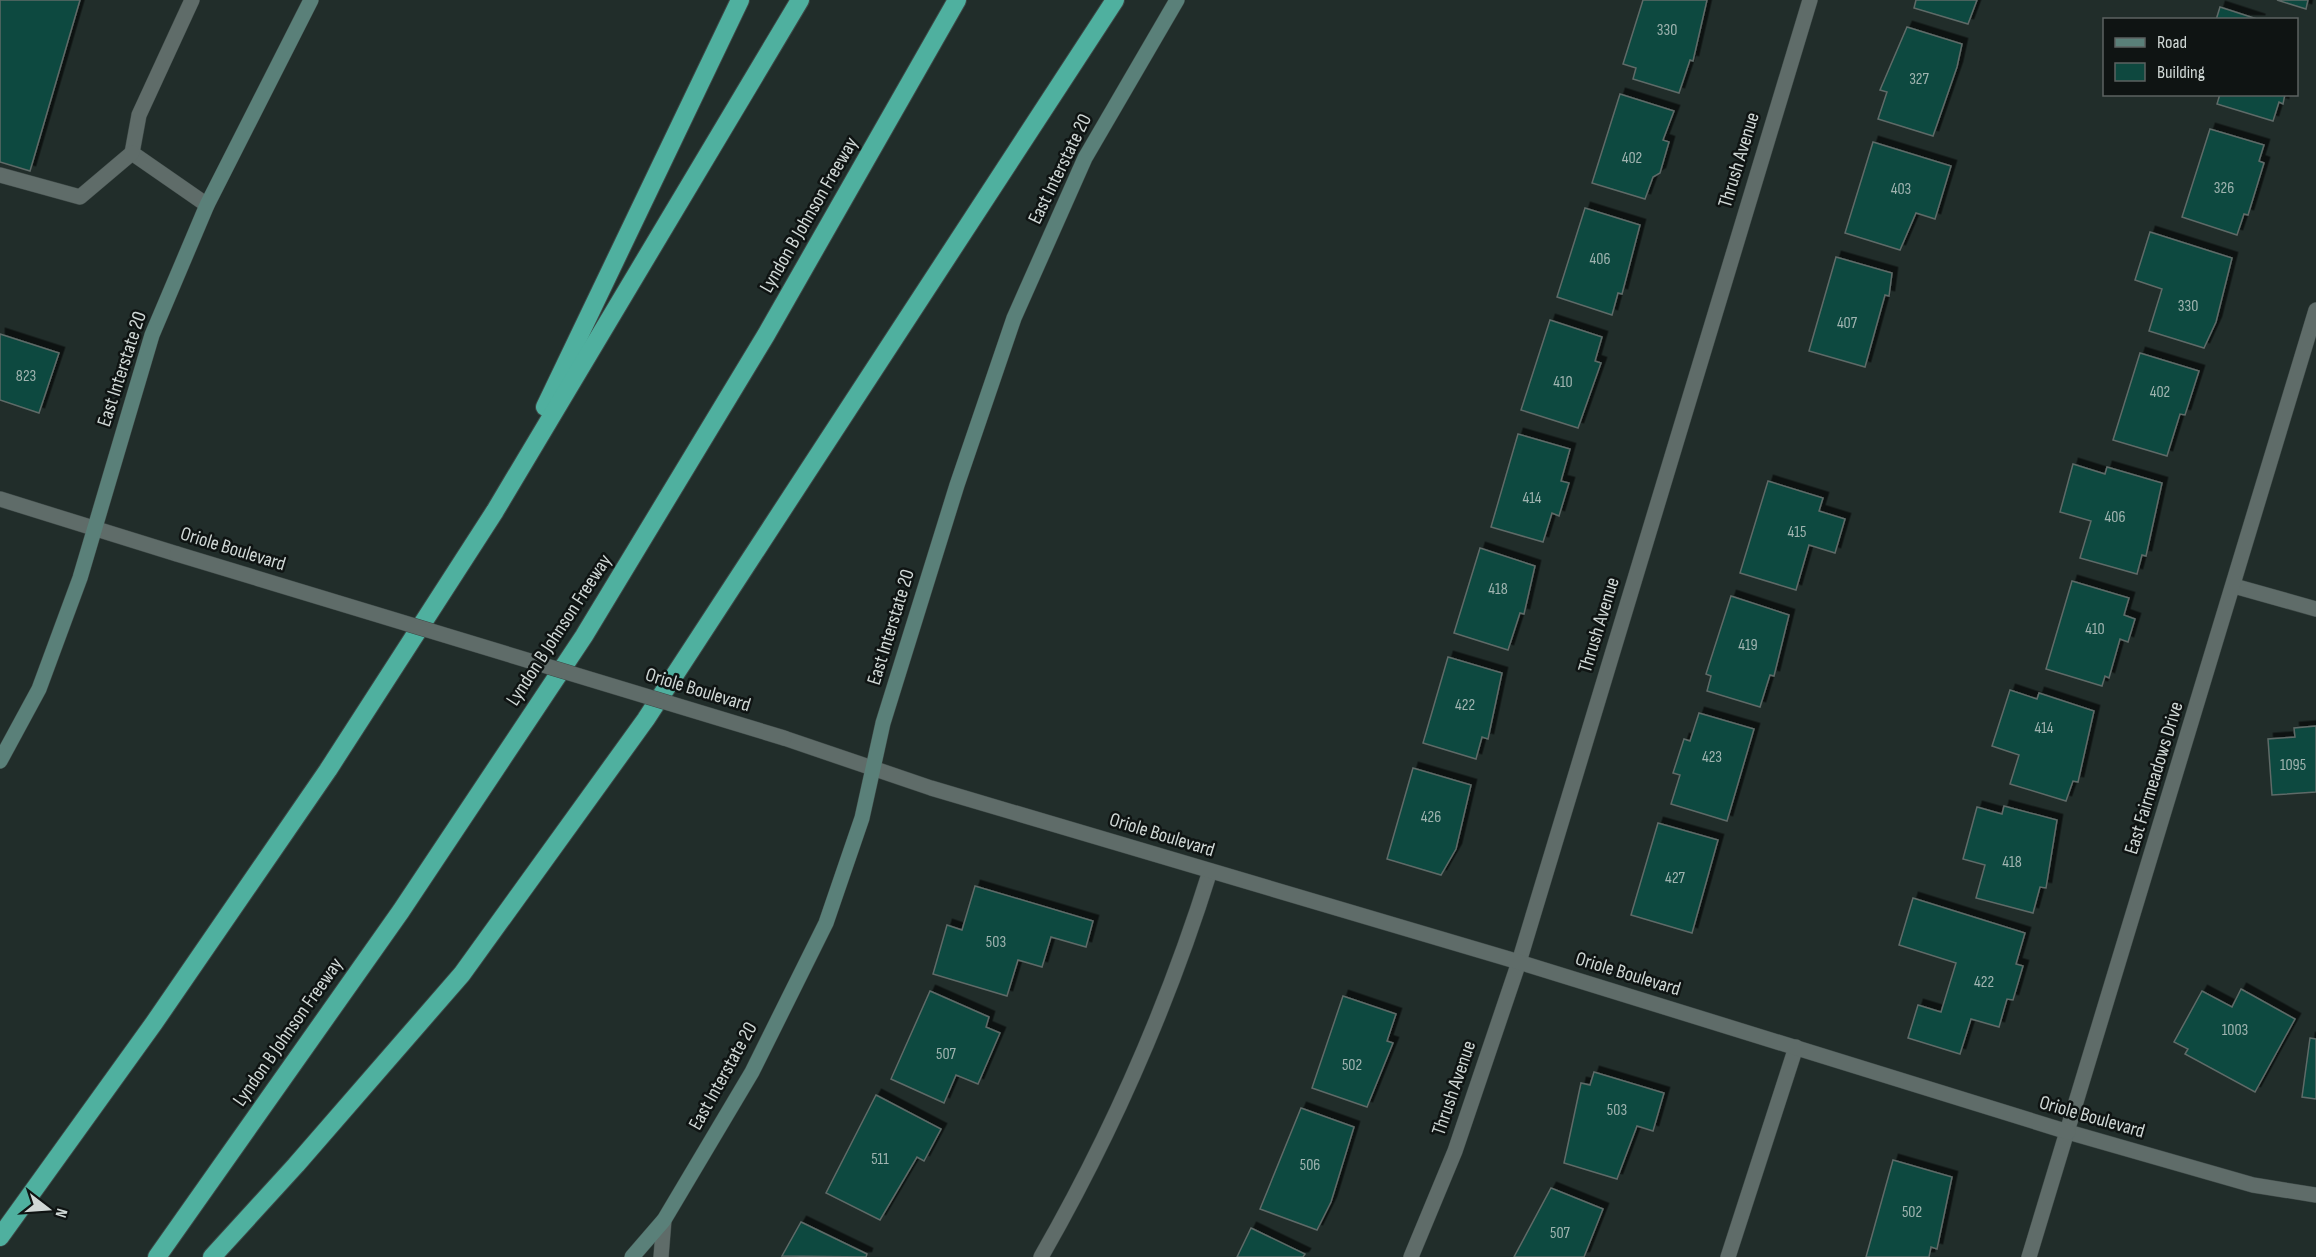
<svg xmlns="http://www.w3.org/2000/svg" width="2316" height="1257" font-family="'Sofia Sans Condensed',sans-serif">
	<defs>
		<filter id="shadow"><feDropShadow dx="5.5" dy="-5.5" stdDeviation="0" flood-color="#0009"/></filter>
	</defs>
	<rect width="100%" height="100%" fill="#212d2a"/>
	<g fill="#0e483f" stroke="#5e6b68" stroke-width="1.5" filter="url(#shadow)">
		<path d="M 0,0 L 80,0 L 30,171 L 0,162 Z"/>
		<path d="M 1643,0 L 1707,0 L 1693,61 L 1690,60 L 1679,93 L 1633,79 L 1636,68 L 1623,64 Z"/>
		<path d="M 1916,0 L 1977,0 L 1968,24 L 1914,8 Z"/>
		<path d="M 2277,0 L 2308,0 L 2306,9 Z"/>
		<path d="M 2220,7 L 2260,20 L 2216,20 Z"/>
		<path d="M 1907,27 L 1962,44 L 1957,67 L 1933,136 L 1878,119 L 1887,92 L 1880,90 Z"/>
		<path d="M 1620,94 L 1674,111 L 1663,140 L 1669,142 L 1660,173 L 1653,177 L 1645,199 L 1592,183 Z"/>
		<path d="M 2220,94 L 2285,94 L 2283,104 L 2279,102 L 2273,121 L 2217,104 Z"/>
		<path d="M 2210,129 L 2264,145 L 2259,161 L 2264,163 L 2248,215 L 2244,214 L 2237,235 L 2182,217 Z"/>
		<path d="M 1873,142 L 1951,166 L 1935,219 L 1916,213 L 1900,250 L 1845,233 Z"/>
		<path d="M 1585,208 L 1640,225 L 1622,294 L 1618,293 L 1612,315 L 1557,297 Z"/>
		<path d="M 2150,232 L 2232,258 L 2216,322 L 2204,348 L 2149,331 L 2162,289 L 2135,280 Z"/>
		<path d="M 1836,257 L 1892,273 L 1889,296 L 1885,295 L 1865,367 L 1809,351 Z"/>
		<path d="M 1550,320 L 1602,337 L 1595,361 L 1601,363 L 1578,428 L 1521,410 Z"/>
		<path d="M 0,334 L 59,353 L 39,413 L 0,400 Z"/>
		<path d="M 2140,353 L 2199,371 L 2185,415 L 2180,414 L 2167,456 L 2113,440 Z"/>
		<path d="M 1518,434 L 1570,449 L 1561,481 L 1569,483 L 1559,516 L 1552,513 L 1543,542 L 1491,527 Z"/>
		<path d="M 2073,464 L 2105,474 L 2107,467 L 2162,483 L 2146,556 L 2142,555 L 2137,574 L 2080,558 L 2091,521 L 2060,512 Z"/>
		<path d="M 1768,481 L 1823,498 L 1819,511 L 1845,519 L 1835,553 L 1809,545 L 1796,590 L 1740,573 Z"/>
		<path d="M 1480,548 L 1535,566 L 1524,614 L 1520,613 L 1508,650 L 1454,633 Z"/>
		<path d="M 2072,581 L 2129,598 L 2124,615 L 2135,619 L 2128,642 L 2120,639 L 2109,678 L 2105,676 L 2102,686 L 2046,669 Z"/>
		<path d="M 1731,596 L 1789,615 L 1774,676 L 1770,675 L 1760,707 L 1707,691 L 1711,676 L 1706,674 Z"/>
		<path d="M 1448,657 L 1502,673 L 1488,739 L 1482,737 L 1476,759 L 1423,743 Z"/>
		<path d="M 2010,690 L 2037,699 L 2039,693 L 2094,711 L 2078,782 L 2073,781 L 2066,801 L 2010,784 L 2019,755 L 1992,746 Z"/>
		<path d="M 1699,713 L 1754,729 L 1727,821 L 1671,804 L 1680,775 L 1673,773 L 1684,739 L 1690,741 Z"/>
		<path d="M 2316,726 L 2316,792 L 2272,795 L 2268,739 L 2295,737 L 2294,728 Z"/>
		<path d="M 1413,768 L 1471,785 L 1456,849 L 1441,875 L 1387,859 Z"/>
		<path d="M 2004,806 L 2057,820 L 2046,888 L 2040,887 L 2033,913 L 1976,898 L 1985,865 L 1963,859 L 1977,807 L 2002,814 Z"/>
		<path d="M 1658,823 L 1718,840 L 1692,933 L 1631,915 Z"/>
		<path d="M 975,886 L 1093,921 L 1086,947 L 1051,937 L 1042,967 L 1018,960 L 1007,996 L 933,974 L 947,925 L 962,930 Z"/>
		<path d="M 1913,898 L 2025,933 L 2016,964 L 2023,966 L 2013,1000 L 2007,999 L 1999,1027 L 1971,1019 L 1960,1054 L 1908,1038 L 1918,1005 L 1941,1012 L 1956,963 L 1899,945 Z"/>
		<path d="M 2241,989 L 2295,1019 L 2255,1092 L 2185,1054 L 2188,1049 L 2174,1042 L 2202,991 L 2232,1007 Z"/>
		<path d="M 930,991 L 989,1017 L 986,1027 L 1000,1033 L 978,1084 L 956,1075 L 944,1103 L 891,1079 Z"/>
		<path d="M 1343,996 L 1396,1014 L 1387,1041 L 1393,1043 L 1367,1107 L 1312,1088 Z"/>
		<path d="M 2310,1038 L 2316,1039 L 2316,1099 L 2302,1097 Z"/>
		<path d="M 1594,1072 L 1664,1093 L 1653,1131 L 1637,1126 L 1617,1179 L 1564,1163 L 1581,1083 L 1590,1085 Z"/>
		<path d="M 876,1095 L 941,1129 L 924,1161 L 917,1157 L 880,1220 L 826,1193 Z"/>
		<path d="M 1301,1108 L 1354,1127 L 1331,1202 L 1317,1230 L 1260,1209 Z"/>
		<path d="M 1893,1160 L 1952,1177 L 1937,1249 L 1931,1247 L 1929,1257 L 1866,1257 Z"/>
		<path d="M 1551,1188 L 1603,1209 L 1584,1257 L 1514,1257 Z"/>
		<path d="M 801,1222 L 867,1254 L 866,1257 L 782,1256 Z"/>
		<path d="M 1251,1228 L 1305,1254 L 1303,1257 L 1237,1257 Z"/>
	</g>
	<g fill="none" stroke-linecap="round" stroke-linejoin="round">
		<defs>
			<g id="service">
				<path d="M 192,0 L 139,115 L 132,153 L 207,205"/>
				<path d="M 0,175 L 80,197 L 132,153"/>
				<path d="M 1041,1257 C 1111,1135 1168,1005 1210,871"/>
				<path d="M 1728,1257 L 1796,1047"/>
			</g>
			<g id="minor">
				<path d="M 2234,586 L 2316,609"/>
				<path d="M 2068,1132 L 2253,1185 L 2316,1195"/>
				<path d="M 661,1257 L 664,1220"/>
				<path d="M 1411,1257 L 1455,1151 L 1519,962 L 1810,0"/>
				<path d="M 2029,1257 L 2316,310"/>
			</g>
			<g id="tertiary">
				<path d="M 0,499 L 177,554"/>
				<path d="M 784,738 L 931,788 L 1519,962 L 2068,1132"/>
			</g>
			<g id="secondary">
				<path d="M 0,761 L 39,689 L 80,578 L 152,335 L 207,205 L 311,0"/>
				<path d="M 632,1257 L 664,1220 L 752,1072 L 826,923 L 862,818 L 883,723 L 957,485 L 1014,318 L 1085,158 L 1177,0"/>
			</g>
			<g id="motorway">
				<path d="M 545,407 L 740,0"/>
				<path d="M 0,1237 L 154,1023 L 328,770 L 495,511 L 800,0"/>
				<path d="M 157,1257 L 401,911 L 584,636 L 766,335 L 957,0"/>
				<path d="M 212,1257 L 296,1165 L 462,974 L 646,719 L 1115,0"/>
			</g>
		</defs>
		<use href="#service" stroke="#3d4846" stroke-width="16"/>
		<use href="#minor" stroke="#3d4846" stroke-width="16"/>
		<use href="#tertiary" stroke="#3d4846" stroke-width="16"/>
		<use href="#secondary" stroke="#3d4846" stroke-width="16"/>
		<use href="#motorway" stroke="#3d4846" stroke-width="20"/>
		<use href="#service" stroke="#5f6c69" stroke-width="15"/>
		<use href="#minor" stroke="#5f6c69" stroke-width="15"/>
		<use href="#tertiary" stroke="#5f6c69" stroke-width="15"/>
		<use href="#secondary" stroke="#5a8079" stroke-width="15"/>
		<use href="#motorway" stroke="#4fb09f" stroke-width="18"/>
		<defs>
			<path id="tertiary-bridge" d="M 177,554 L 784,738"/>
		</defs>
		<use href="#tertiary-bridge" stroke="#3d4846" stroke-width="16" stroke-linecap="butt"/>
		<use href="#tertiary-bridge" stroke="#5f6c69" stroke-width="15"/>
	</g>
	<g text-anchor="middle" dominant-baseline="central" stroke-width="5" stroke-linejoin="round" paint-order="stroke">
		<g font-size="16" fill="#a0b4b0">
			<text x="1667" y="30">330</text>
			<text x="1919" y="79">327</text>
			<text x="1632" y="158">402</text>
			<text x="2224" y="188">326</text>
			<text x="1901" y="189">403</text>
			<text x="1600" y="259">406</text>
			<text x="2188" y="306">330</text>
			<text x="1847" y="323">407</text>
			<text x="26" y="376">823</text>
			<text x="1563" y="382">410</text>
			<text x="2160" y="392">402</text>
			<text x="1532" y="498">414</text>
			<text x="2115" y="517">406</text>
			<text x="1797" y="532">415</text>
			<text x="1498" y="589">418</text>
			<text x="2095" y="629">410</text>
			<text x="1748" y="645">419</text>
			<text x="1465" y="705">422</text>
			<text x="2044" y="728">414</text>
			<text x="1712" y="757">423</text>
			<text x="2293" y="765">1095</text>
			<text x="1431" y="817">426</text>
			<text x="2012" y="862">418</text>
			<text x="1675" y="878">427</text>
			<text x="996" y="942">503</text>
			<text x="1984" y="982">422</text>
			<text x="2235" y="1030">1003</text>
			<text x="946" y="1054">507</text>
			<text x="1352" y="1065">502</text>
			<text x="1617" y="1110">503</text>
			<text x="880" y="1159">511</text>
			<text x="1310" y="1165">506</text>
			<text x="1912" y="1212">502</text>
			<text x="1560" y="1233">507</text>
		</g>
		<g font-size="20" fill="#d0d8d6" stroke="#0f1413">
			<text transform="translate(1739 160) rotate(-73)">Thrush Avenue</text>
			<text transform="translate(1060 169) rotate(-64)">East Interstate 20</text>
			<text transform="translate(809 215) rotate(-60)">Lyndon B Johnson Freeway</text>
			<text transform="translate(122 369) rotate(-72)">East Interstate 20</text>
			<text transform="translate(233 549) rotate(17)">Oriole Boulevard</text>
			<text transform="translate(1599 625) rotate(-73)">Thrush Avenue</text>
			<text transform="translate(891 627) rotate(-73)">East Interstate 20</text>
			<text transform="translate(559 630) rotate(-57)">Lyndon B Johnson Freeway</text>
			<text transform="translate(698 690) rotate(17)">Oriole Boulevard</text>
			<text transform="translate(2154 778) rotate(-73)">East Fairmeadows Drive</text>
			<text transform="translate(1162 835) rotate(17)">Oriole Boulevard</text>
			<text transform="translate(1628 974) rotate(17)">Oriole Boulevard</text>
			<text transform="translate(288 1032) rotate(-55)">Lyndon B Johnson Freeway</text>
			<text transform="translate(723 1076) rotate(-61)">East Interstate 20</text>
			<text transform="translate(1454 1088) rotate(-71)">Thrush Avenue</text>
			<text transform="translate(2092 1117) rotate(16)">Oriole Boulevard</text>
		</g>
	</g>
	<rect x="2103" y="18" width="195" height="78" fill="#0f1413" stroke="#5c6261" stroke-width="1.5"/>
	<rect x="2115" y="38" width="30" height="9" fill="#5a8079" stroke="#5c6261" stroke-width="1.5"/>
	<text x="2157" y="48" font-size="18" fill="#d0d8d6">Road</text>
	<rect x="2115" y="63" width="30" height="18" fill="#0e483f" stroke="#5c6261" stroke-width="1.5"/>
	<text x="2157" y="78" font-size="18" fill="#d0d8d6">Building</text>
	<g transform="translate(48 1209) rotate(107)" stroke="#0f1413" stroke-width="4.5" paint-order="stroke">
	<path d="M0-4.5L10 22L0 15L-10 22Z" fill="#d0d8d6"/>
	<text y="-9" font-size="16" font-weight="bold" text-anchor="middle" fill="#d0d8d6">N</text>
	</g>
</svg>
